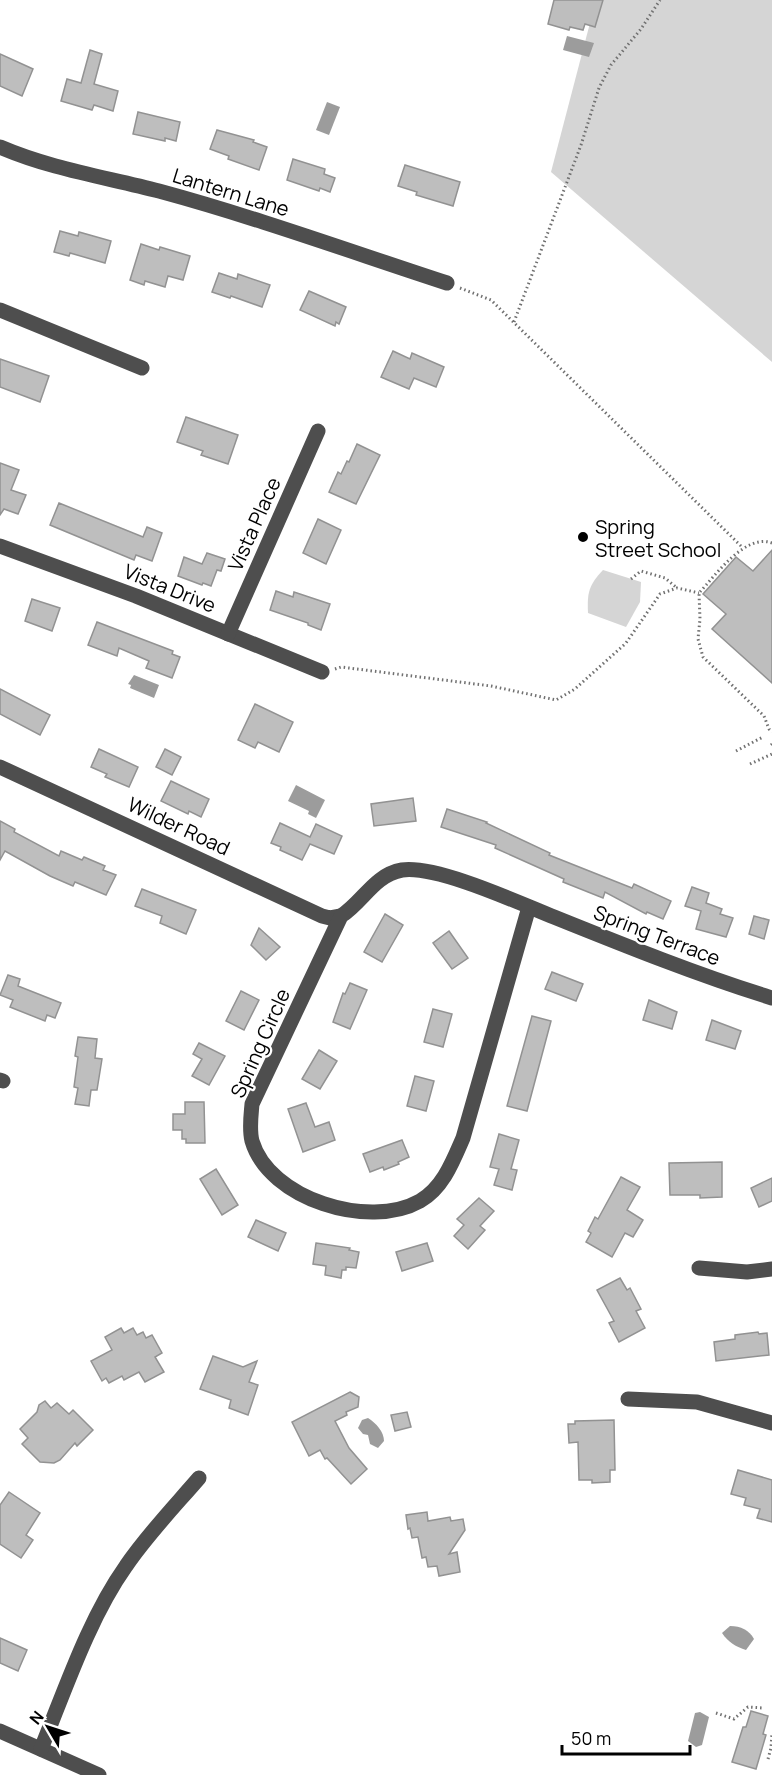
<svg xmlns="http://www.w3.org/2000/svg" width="772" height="1775" font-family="Manrope,sans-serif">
	<rect width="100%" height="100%" fill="#fff"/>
	<g fill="#d5d5d5">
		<path d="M 596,0 L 772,0 L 772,362 L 551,172 Z"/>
		<path d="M 603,570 L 641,582 L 640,602 L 626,627 L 588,613 C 587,592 589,585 603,570 Z"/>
	</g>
	<g fill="#9c9c9c">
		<path d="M 567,36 L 594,43 L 589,57 L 563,50 Z"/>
		<path d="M 327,102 L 340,107 L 329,135 L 316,130 Z"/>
		<path d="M 134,675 L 159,685 L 154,698 L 130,688 L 131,685 L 128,684 Z"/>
		<path d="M 296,785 L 325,800 L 316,818 L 308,814 L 309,811 L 288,801 Z"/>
		<path d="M 368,1418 C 376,1423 384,1432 384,1441 L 378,1448 L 370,1444 L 368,1435 L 363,1434 L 358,1428 L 362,1420 Z"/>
		<path d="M 730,1626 C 741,1626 749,1630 754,1639 L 746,1650 C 736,1647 728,1642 722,1633 Z"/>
		<path d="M 700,1712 L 709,1717 L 702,1745 L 696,1747 L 688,1741 L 695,1713 Z"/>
	</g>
	<g fill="#bebebe" stroke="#929292" stroke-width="1.5">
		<path d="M 554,0 L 603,0 L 595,27 L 585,24 L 583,30 L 570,27 L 569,30 L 548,24 Z"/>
		<path d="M 90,50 L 102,54 L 94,84 L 118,91 L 113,111 L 94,105 L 92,110 L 61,101 L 67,79 L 81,83 Z"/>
		<path d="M 0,54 L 33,69 L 22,96 L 0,86 Z"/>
		<path d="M 138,112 L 180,122 L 176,141 L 165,138 L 165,141 L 133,134 Z"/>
		<path d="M 217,130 L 254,140 L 253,142 L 267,147 L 259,170 L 228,159 L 229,156 L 210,149 Z"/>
		<path d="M 293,159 L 325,169 L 324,174 L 335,178 L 330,192 L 320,188 L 319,191 L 287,180 Z"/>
		<path d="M 405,165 L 460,182 L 453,206 L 416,195 L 417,192 L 398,186 Z"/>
		<path d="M 60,231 L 78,236 L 79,232 L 111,241 L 105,263 L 70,253 L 69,256 L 54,252 Z"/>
		<path d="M 141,244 L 159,250 L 160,247 L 190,256 L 183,280 L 168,276 L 165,287 L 145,281 L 144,285 L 130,280 Z"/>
		<path d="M 219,273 L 237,279 L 238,274 L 270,285 L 262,307 L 231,296 L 230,298 L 212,292 Z"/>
		<path d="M 309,291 L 346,307 L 339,324 L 336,322 L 335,326 L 300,310 Z"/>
		<path d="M 393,351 L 410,359 L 412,353 L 444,367 L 436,387 L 414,378 L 409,389 L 381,377 Z"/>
		<path d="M 0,359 L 49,376 L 40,402 L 0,387 Z"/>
		<path d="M 186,417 L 238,435 L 228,464 L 201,455 L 203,451 L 177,442 Z"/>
		<path d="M 357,444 L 380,455 L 356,504 L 329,492 L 338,472 L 341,474 L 347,461 L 349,462 Z"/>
		<path d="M 0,463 L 19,470 L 11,490 L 26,495 L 18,514 L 4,509 L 0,515 Z"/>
		<path d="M 59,503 L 143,537 L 147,527 L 162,533 L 152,561 L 136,555 L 134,560 L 50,525 Z"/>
		<path d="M 318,519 L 341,530 L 326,564 L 303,553 Z"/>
		<path d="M 772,550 L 772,683 L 712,629 L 726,614 L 703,594 L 736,557 L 753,571 Z"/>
		<path d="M 207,553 L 225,559 L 221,571 L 217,570 L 211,586 L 203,583 L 202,585 L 178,576 L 184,557 L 202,564 Z"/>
		<path d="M 276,591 L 293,597 L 294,592 L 330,604 L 321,630 L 308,625 L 308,623 L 270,610 Z"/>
		<path d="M 32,599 L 60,608 L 52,631 L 25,621 Z"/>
		<path d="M 97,622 L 173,651 L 172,654 L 180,657 L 172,678 L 146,668 L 149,661 L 119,648 L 117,656 L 88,645 Z"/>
		<path d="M 0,689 L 50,715 L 40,735 L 0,714 Z"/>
		<path d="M 255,704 L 293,722 L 279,752 L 258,742 L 255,748 L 238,740 Z"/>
		<path d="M 99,749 L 138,767 L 129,787 L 105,777 L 107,774 L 91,767 Z"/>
		<path d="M 165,749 L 181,757 L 172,775 L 156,767 Z"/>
		<path d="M 171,781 L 209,799 L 201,817 L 189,811 L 188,814 L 161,801 Z"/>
		<path d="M 413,798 L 416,821 L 374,826 L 371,804 Z"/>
		<path d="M 447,809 L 487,822 L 486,823 L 550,853 L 549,855 L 632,888 L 634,884 L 671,901 L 663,919 L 647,912 L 646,914 L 605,892 L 603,898 L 563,882 L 564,879 L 495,848 L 496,845 L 441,827 Z"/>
		<path d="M 0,821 L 15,829 L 14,832 L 59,856 L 61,851 L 82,860 L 84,857 L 105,866 L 103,870 L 116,875 L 106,895 L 75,882 L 73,886 L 50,876 L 5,851 L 0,860 Z"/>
		<path d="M 280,823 L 310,837 L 316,824 L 342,836 L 334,854 L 310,844 L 302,860 L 280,850 L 281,847 L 271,843 Z"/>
		<path d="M 692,887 L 709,893 L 706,903 L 722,909 L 720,914 L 733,918 L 726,937 L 696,929 L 701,911 L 685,906 Z"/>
		<path d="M 142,889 L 196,910 L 186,934 L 160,923 L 162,916 L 135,906 Z"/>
		<path d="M 385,914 L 403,925 L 382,962 L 364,952 Z"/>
		<path d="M 754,916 L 769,920 L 764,939 L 749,934 Z"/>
		<path d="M 259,928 L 280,947 L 266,960 L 251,945 Z"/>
		<path d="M 449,931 L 468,958 L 452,969 L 433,943 Z"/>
		<path d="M 552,972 L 583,984 L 576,1001 L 545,989 Z"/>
		<path d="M 8,975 L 20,979 L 18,986 L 61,1003 L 55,1018 L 47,1015 L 45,1021 L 10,1007 L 13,1000 L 0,995 Z"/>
		<path d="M 350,983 L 367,990 L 350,1029 L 333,1022 L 343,993 L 345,994 Z"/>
		<path d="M 241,991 L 259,1000 L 244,1030 L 226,1021 Z"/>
		<path d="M 649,1000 L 677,1012 L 672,1029 L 643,1020 Z"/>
		<path d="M 433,1009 L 452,1014 L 443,1047 L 424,1042 Z"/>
		<path d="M 532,1016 L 551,1021 L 527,1111 L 507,1106 Z"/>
		<path d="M 712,1020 L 741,1031 L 735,1049 L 706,1040 Z"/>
		<path d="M 78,1037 L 97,1039 L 95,1058 L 102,1059 L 97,1090 L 91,1090 L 89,1106 L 75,1104 L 78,1088 L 74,1087 L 78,1057 L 75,1056 Z"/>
		<path d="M 199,1043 L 225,1056 L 209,1085 L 192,1076 L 202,1059 L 193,1054 Z"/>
		<path d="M 319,1050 L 337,1061 L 320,1089 L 302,1079 Z"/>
		<path d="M 415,1076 L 434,1081 L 426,1111 L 407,1106 Z"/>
		<path d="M 185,1102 L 204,1102 L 205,1143 L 186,1143 L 186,1139 L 182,1139 L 182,1130 L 173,1130 L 173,1114 L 185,1114 Z"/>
		<path d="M 306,1103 L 315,1127 L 329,1122 L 335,1140 L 303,1152 L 288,1109 Z"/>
		<path d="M 499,1134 L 519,1140 L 511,1169 L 517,1170 L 512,1190 L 494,1185 L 499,1169 L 490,1167 Z"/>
		<path d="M 402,1140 L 409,1157 L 398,1162 L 399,1164 L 384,1170 L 383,1167 L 370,1172 L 363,1154 Z"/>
		<path d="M 722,1162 L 722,1197 L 700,1198 L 700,1195 L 670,1195 L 669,1163 Z"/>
		<path d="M 216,1169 L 238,1205 L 222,1215 L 200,1179 Z"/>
		<path d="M 621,1177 L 640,1187 L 627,1210 L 643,1220 L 633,1237 L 625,1233 L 612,1257 L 586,1242 L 591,1233 L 588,1231 L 595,1217 L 598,1219 Z"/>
		<path d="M 772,1178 L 772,1201 L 759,1207 L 751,1188 Z"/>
		<path d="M 479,1198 L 494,1211 L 480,1226 L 485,1230 L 468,1249 L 454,1236 L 464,1225 L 457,1219 Z"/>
		<path d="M 256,1220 L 286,1233 L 278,1251 L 248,1237 Z"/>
		<path d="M 316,1243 L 350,1248 L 349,1250 L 359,1252 L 356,1268 L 346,1267 L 346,1270 L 342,1270 L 341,1278 L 325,1275 L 326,1266 L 313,1264 Z"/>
		<path d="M 427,1243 L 433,1261 L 402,1271 L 396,1252 Z"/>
		<path d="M 620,1278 L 627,1290 L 630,1288 L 641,1309 L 636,1311 L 645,1328 L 619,1342 L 609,1323 L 614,1321 L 597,1290 Z"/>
		<path d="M 121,1328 L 124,1333 L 133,1328 L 137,1335 L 143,1332 L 146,1338 L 152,1335 L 162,1353 L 155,1357 L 164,1372 L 145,1382 L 139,1372 L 124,1380 L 122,1376 L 109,1383 L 106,1378 L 102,1381 L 91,1361 L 112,1350 L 105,1337 Z"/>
		<path d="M 758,1332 L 759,1334 L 767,1333 L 769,1355 L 716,1361 L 714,1342 L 735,1339 L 735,1335 Z"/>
		<path d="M 213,1356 L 243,1367 L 257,1361 L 249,1382 L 258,1385 L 248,1415 L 229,1408 L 231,1400 L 200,1389 Z"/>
		<path d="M 350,1392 L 359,1397 L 358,1407 L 346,1412 L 347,1415 L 335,1421 L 349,1448 L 367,1469 L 351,1484 L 327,1458 L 325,1459 L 320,1450 L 309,1456 L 292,1422 Z"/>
		<path d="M 45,1401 L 51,1408 L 57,1403 L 69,1414 L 73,1410 L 93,1430 L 77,1446 L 75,1443 L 60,1460 L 54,1463 L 40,1462 L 22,1444 L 28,1438 L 20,1429 L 37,1412 L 39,1405 Z"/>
		<path d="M 407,1412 L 411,1427 L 395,1431 L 391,1415 Z"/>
		<path d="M 614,1420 L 615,1470 L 610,1470 L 610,1482 L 592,1483 L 592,1480 L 579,1480 L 578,1442 L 569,1443 L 568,1424 L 575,1424 L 575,1421 Z"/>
		<path d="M 738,1470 L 772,1480 L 772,1522 L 757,1518 L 760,1509 L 744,1505 L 746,1498 L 731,1494 Z"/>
		<path d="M 9,1492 L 40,1513 L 26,1535 L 33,1540 L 21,1558 L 0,1544 L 0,1505 Z"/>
		<path d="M 427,1512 L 428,1521 L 450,1517 L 451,1521 L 463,1519 L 465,1530 L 449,1554 L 457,1552 L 460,1572 L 439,1576 L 437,1566 L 428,1567 L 426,1557 L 422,1558 L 418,1537 L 412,1538 L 410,1528 L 408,1529 L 406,1515 Z"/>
		<path d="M 0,1638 L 27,1650 L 18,1671 L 0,1663 Z"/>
		<path d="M 751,1711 L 768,1716 L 763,1734 L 766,1735 L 756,1769 L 732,1762 L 743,1727 L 746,1727 Z"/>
	</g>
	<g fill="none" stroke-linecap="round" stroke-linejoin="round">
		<g stroke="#707070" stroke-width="3" stroke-dasharray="1.5 3" stroke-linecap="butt">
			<path d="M 460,288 L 491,300 L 742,547"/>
			<path d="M 514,322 L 581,145 L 599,88 L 611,65 L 641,29 L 660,0"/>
			<path d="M 772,543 C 745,533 715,576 699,593 L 700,619 L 698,639 L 703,657 L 764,716 L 769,729 L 772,732"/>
			<path d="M 631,579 L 641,571 L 665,578 L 677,588"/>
			<path d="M 335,669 L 341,667 L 491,686 L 556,700 L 575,689 L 626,643 L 660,594 L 677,588 L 699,593"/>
			<path d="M 771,745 L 772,744"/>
			<path d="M 736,751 L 763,737"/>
			<path d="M 750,764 L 772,754"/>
			<path d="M 716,1713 L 734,1719 L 748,1707 L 763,1708"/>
			<path d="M 768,1759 L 771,1748 L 772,1733"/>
		</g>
		<g stroke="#4e4e4e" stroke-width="15">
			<path d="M 0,147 C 51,169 105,177 159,191 C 255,217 352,252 447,283"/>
			<path d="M 0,310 L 142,368"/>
			<path d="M 0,546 L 136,596 L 322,672"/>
			<path d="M 228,634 L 318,431"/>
			<path d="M 0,767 L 322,916 L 330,918 L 341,916"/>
			<path d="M 529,907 L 463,1138 C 453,1161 443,1188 420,1201 C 369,1230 269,1199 252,1141 C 249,1129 251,1116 252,1104 L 341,916 C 363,902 374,875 402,870 C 437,865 519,903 554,917 C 626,946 698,975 772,998"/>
			<path d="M 0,1080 L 3,1081"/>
			<path d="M 699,1268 L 747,1272 L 772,1269"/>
			<path d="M 628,1399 L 697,1402 L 772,1423"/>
			<path d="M 0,1731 L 99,1775"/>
			<path d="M 41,1749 C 65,1690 89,1618 126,1566 C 147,1535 174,1507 199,1478"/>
		</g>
	</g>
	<circle fill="#000" stroke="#fff" stroke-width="2" cx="583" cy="537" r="6"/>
	<g text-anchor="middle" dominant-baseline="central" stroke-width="4.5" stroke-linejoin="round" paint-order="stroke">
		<g font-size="20" fill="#000" stroke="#fff">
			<text transform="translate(231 192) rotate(17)">Lantern Lane</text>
			<text transform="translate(254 524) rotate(-66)">Vista Place</text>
			<text transform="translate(170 588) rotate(22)">Vista Drive</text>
			<text transform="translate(179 826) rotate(25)">Wilder Road</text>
			<text transform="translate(657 935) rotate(21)">Spring Terrace</text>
			<text transform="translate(260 1043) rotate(-66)">Spring Circle</text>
		</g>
		<g font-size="20" fill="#000" stroke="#fff" text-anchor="start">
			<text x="595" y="526">Spring<tspan x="595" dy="23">Street School</tspan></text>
		</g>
	</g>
	<g transform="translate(48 1727) rotate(309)" stroke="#ffffff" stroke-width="4.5" paint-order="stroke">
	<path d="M0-4.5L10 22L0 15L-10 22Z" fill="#000000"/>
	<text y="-9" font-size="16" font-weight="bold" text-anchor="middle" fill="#000000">N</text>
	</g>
	<path d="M562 1745v9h128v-9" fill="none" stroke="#000000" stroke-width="3"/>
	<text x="571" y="1745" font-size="18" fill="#000000" stroke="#ffffff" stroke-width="4.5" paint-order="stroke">50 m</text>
</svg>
